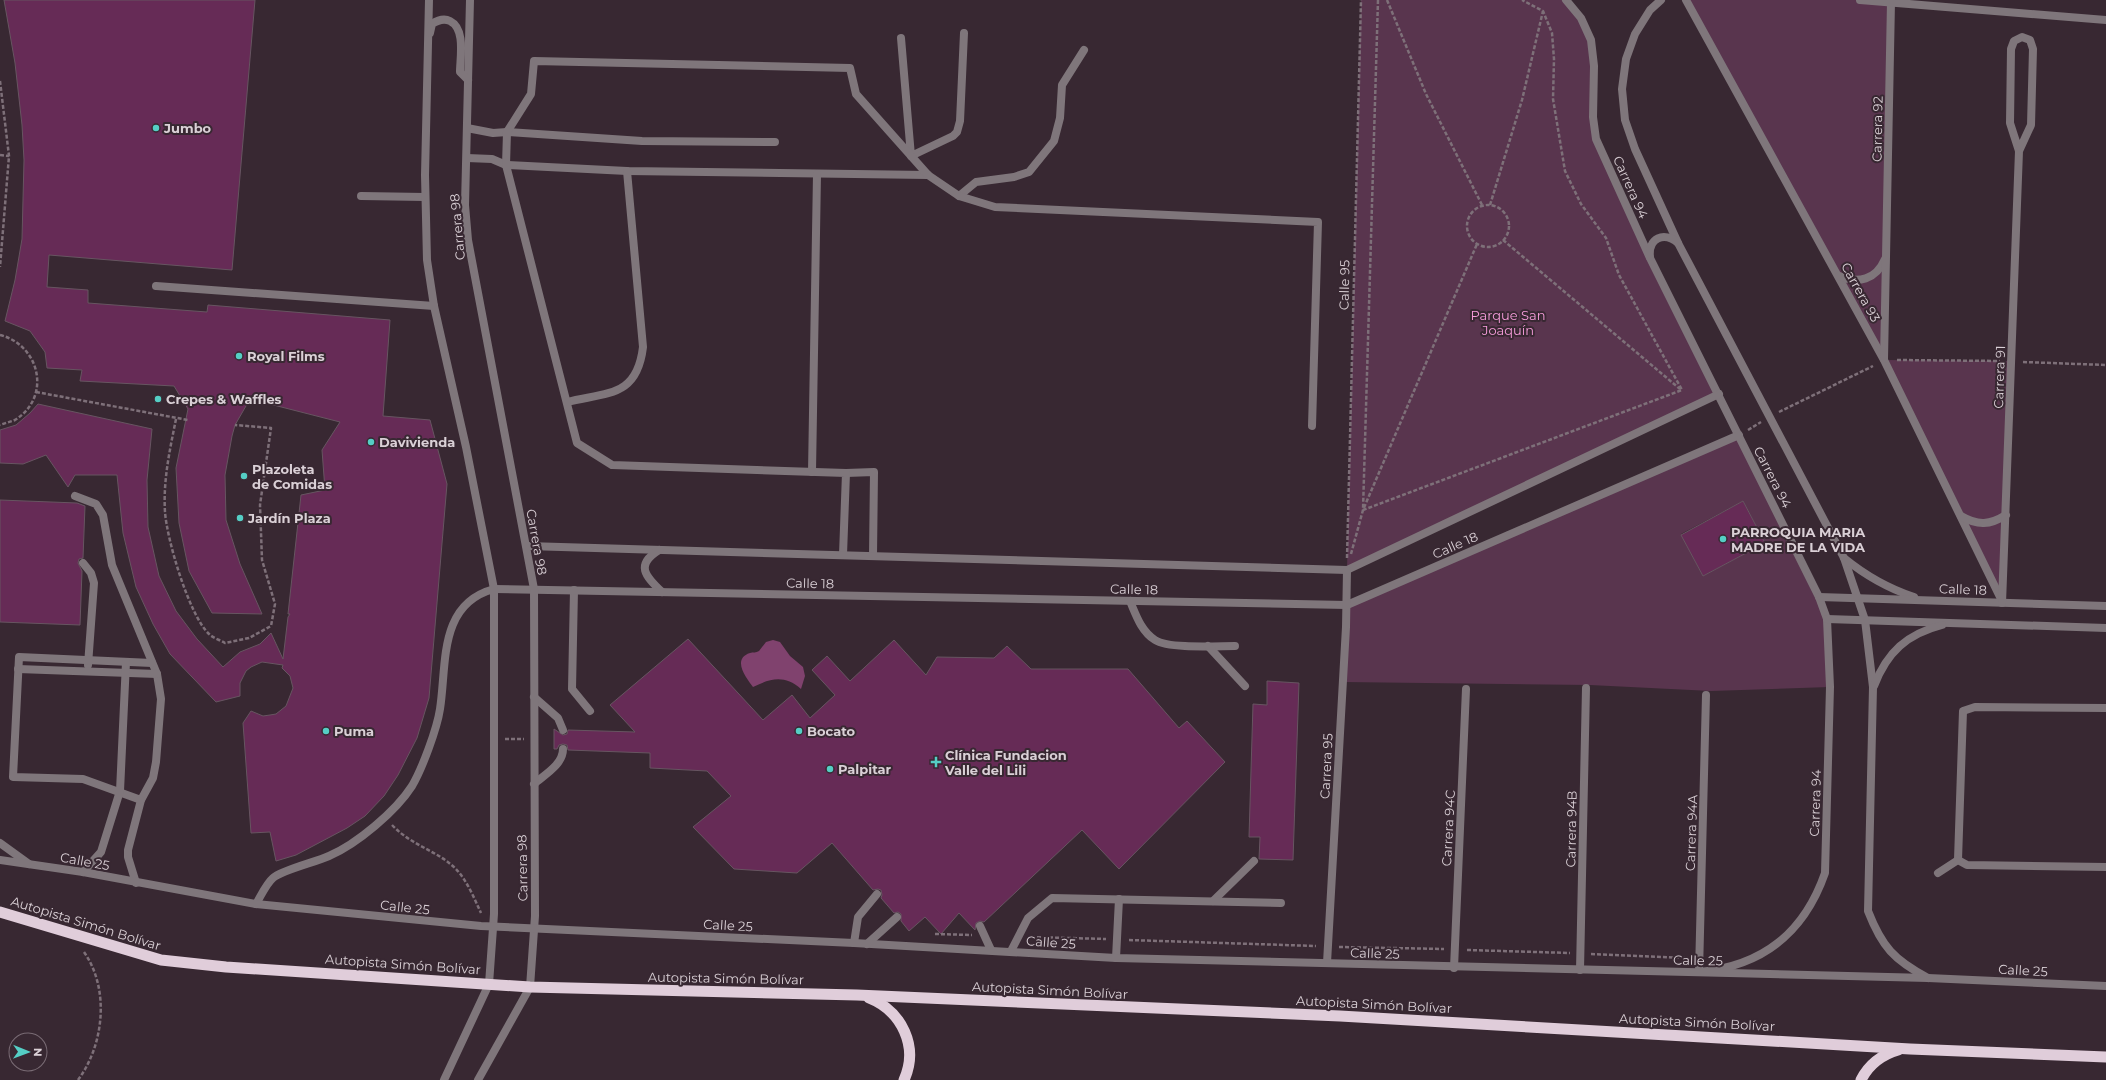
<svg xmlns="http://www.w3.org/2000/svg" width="2106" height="1080" font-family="Montserrat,sans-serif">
	<rect width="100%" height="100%" fill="#382832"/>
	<g fill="#59354e" fill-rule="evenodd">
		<path d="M 1361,0 L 1566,0 L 1591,40 L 1596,139 L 1719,394 L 1347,570 Z"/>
		<path d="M 1686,0 L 1860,0 L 1891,2 L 1885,360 L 2012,361 L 2002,603 L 1884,360 Z"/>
		<path d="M 1739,435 L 1827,619 L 1830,687 L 1711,691 L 1590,685 L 1343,682 L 1347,605 ZM 1743,501 L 1765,543 L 1703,576 L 1681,534 Z"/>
	</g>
	<path fill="#80426e" d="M 773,640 L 780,642 L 790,656 L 803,667 L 805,676 L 801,689 C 785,675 771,678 753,687 C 747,679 731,659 750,653 C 753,652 756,653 759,651 L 766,642 Z"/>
	<g fill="#662b56" stroke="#675561">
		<path d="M 4,0 L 255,0 L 232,270 L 49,255 L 47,287 L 88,290 L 88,303 L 207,312 L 208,305 L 390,320 L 383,416 L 430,420 L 447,484 L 429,698 L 417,738 L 398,775 L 384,796 L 365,816 L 347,828 L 296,855 L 276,861 L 270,832 L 251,833 L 243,723 L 251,711 L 263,716 L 270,715 L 276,714 L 286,706 L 293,688 L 290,676 L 282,668 L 283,665 L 262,662 L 251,667 L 246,671 L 240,683 L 240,696 L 216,702 L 170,654 L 153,624 L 136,587 L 123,533 L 117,475 L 75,475 L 68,487 L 46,455 L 23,464 L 0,463 L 0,430 L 16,425 L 30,413 L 38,404 L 152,429 L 147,480 L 148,527 L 159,576 L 176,611 L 197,639 L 223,667 L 240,652 L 260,644 L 271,633 L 283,659 L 288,617 L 290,614 L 288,614 L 301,495 L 325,490 L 322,450 L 340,422 L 250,399 L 235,425 L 232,436 L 225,475 L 226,520 L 240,564 L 262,614 L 212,613 L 189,571 L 179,523 L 176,468 L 188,409 L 174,386 L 80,381 L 82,370 L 47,368 L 45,352 L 30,331 L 5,321 L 15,280 L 22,239 L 24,160 L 22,125 L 15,63 Z"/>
		<path d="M 0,500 L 77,503 L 85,506 L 83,558 L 79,559 L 78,563 L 82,571 L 80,625 L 0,622 Z"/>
		<path d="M 1743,501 L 1765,543 L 1703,576 L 1681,535 Z"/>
		<path d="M 688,639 L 763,720 L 792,695 L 810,718 L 835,695 L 812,670 L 827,656 L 850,681 L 894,640 L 926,675 L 937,657 L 994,658 L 1007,646 L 1031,669 L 1128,669 L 1179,728 L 1187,721 L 1225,762 L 1119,869 L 1082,830 L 984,922 L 980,921 L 976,923 L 975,930 L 959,913 L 941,934 L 925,917 L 909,931 L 901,921 L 901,914 L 898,912 L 894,913 L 881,898 L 882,895 L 881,890 L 878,889 L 873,890 L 832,843 L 797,873 L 734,869 L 693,827 L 731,796 L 707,771 L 650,768 L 650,753 L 568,750 L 567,745 L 563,744 L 559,745 L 557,749 L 554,749 L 554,729 L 563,735 L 567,734 L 568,730 L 635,732 L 610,705 Z"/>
		<path d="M 1267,681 L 1299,683 L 1293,860 L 1259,859 L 1260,837 L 1249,837 L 1253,704 L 1267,705 Z"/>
	</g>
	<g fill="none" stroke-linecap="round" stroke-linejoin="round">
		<g stroke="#7e7079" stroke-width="2.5" stroke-dasharray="4 2" stroke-linecap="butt">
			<path d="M 1378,0 L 1363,510 L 1682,390 L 1619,275 L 1606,238 L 1581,204 L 1565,171 L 1553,99 L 1554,59 L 1552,33 L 1543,11 L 1522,0"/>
			<path d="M 1387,0 L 1426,94 L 1482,205"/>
			<path d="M 0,81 L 9,156 L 0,267"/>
			<path d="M 0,155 L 9,156"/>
			<circle cx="1488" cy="226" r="21"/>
			<path d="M 1490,205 L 1522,100 L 1543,11"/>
			<path d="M 1503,240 L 1680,389"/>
			<path d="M 0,335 C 40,345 52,397 15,420 C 10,422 5,423 0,425"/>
			<path d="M 1897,360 L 2000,361"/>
			<path d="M 2023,362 L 2106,365"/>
			<path d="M 36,392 L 188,420"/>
			<path d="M 1779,412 L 1873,366"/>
			<path d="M 176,419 C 170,449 163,480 165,512 C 167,540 189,615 209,634 C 213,638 220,640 225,643 L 249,638 L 271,626 L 275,604 L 262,560 L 260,505 L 271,428 L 235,425"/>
			<path d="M 1748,430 L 1761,422"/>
			<path d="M 1351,554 L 1363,510 L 1477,244"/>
			<path d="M 1347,558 L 1361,0"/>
			<path d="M 505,739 L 524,739"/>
			<path d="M 392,825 C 412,846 436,850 455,868 C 467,880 474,898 481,913"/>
			<path d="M 935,934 L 972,935"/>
			<path d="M 1031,937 L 1106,939"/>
			<path d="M 1129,940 L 1316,946"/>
			<path d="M 1339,947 L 1444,949"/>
			<path d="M 1467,950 L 1570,953"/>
			<path d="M 1591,954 L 1688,958"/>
			<path d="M 78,1080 C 104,1045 110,989 84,952"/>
		</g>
		<g stroke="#7f767b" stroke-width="8">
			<path d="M 901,38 L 911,156 L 953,136 L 957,132 L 960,121 L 964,33"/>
			<path d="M 467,128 L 493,133 L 507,132 L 642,141 L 775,142"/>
			<path d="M 467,158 L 492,159 L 506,165 L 627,171 L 928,175"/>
			<path d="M 361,196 L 425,197"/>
			<path d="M 959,196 L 976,182 L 1014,177 L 1029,172 L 1054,141 L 1060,118 L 1062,85 L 1084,50"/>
			<path d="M 156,286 L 434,306"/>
			<path d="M 567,402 C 608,392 637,397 643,347 L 627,171"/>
			<path d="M 812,472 L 817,174"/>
			<path d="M 846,473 L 874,472 L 873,556"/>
			<path d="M 75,496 L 96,504 L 103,515 L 112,565 L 157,674 L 161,699 L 156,762 L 153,778 L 141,800 L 128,850 L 128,857 L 136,883"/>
			<path d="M 843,555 L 846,473 L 612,465 L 577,443 L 506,165 L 507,132 L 531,94 L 534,61 L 850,68 L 856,94 L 928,175 L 959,196 L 995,207 L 1318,222 L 1312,426"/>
			<path d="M 83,563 L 91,573 L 94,583 L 88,665"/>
			<path d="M 574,590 L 572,689 L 590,711"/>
			<path d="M 1130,601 C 1136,615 1141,631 1155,640 C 1169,649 1216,646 1235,646"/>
			<path d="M 1208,646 L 1245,686"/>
			<path d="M 18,669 L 157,674"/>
			<path d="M 534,697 L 558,718 L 563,730"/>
			<path d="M 534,784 C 544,775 563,765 563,749"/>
			<path d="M 141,800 L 83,779 L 13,777 L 19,657 L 152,663"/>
			<path d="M 0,843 L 29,864"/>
			<path d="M 1958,860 L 1963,711 L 1975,707 L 2106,708"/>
			<path d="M 1958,860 L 1967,865 L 2106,867"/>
			<path d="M 83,872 L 101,852 L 120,791 L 126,662"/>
			<path d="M 1938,873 L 1958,860"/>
			<path d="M 1213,901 L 1254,861"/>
			<path d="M 256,904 C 261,896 266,884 273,878 C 282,870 316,862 329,856 C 357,844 396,811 412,786 C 422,769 437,729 440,709 C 447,664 438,604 494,589"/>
			<path d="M 980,926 L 991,950"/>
			<path d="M 854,943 L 858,917 L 877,894"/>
			<path d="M 867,944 L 897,917"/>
			<path d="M 1011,951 L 1028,918 L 1052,898 L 1281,903"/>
			<path d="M 1116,958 L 1119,899"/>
		</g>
		<g stroke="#7f767b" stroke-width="8">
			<path d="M 1566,0 L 1581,18 L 1591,40 L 1594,66 L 1593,117 L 1596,139 L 1650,258 L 1819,597 L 1827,619 L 1830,687 L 1825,873 C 1804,933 1763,966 1699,972 L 1706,695"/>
			<path d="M 1661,0 L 1650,10 L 1635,34 L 1626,59 L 1622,89 L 1625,120 L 1635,149 L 1678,243 L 1844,558 L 1865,620 L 1873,687 L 1868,911 C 1882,947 1894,960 1928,978"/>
			<path d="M 1686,0 L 1884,360 L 2002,601"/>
			<path d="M 1650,257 C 1648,238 1664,231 1678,243"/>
			<path d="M 1839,276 C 1858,284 1876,280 1885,259"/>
			<path d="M 1884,359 L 1891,2"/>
			<path d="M 1961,516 C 1978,526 1990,525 2006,515"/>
			<path d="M 527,546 L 1347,570 L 1719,394"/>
			<path d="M 659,550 C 635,565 645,576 662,592"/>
			<path d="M 1844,558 C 1866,576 1887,588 1914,597"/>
			<path d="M 494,589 L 1347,605 L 1739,435"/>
			<path d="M 1819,597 L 2106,606"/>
			<path d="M 2002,603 L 2019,151 L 2010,123 L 2011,49 L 2014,41 L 2022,37 L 2030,40 L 2033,49 L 2031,125 L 2019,151"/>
			<path d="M 1827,619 L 2106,628"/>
			<path d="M 1874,686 C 1887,652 1907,634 1942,625"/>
			<path d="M 1327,963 L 1346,627 L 1347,570"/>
			<path d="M 1454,968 L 1466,689"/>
			<path d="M 1580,970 L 1586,688"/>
		</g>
		<g stroke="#7f767b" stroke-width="8">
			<path d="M 429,0 L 425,175 L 427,260 L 434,306 L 466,447 L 494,589 L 494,914 L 489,984 L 444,1080"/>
			<path d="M 470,0 L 465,205 L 468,240 L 534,589 L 535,916 L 530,987 L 478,1080"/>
			<path d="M 1860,0 L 2106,20"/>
			<path d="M 430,33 L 432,24 C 438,20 444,18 450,21 C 466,29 460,58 460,72 L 468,80"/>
			<path d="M 0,860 L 83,872 L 256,904 L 481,926 L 854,943 L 1116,958 L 1928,978 L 2106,986"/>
		</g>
		<g stroke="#e0cdda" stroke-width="11">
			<path d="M 0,912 L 161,960 L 226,967 L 530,987 L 857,995 L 1340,1016 L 1910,1049 L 2106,1057"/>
			<path d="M 869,998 C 902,1011 919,1047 904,1080"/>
			<path d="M 1861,1080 C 1869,1064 1881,1055 1898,1050"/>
		</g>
	</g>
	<g fill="#55cec5" stroke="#382832" stroke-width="1.5">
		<circle cx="156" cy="128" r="4"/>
		<circle cx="239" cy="356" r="4"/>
		<circle cx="158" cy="399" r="4"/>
		<circle cx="371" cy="442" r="4"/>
		<circle cx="244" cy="476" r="4"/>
		<circle cx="240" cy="518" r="4"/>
		<circle cx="1723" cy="539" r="4"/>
		<circle cx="326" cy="731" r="4"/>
		<circle cx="799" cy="731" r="4"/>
		<path d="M934 756h4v4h4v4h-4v4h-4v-4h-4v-4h4z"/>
		<circle cx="830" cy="769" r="4"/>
	</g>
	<g text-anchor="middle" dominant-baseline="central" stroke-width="4" stroke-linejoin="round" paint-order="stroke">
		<g font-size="13" font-weight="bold" fill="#dad0d6" stroke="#382832" text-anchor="start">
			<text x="164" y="128">Jumbo</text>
			<text x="247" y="356">Royal Films</text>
			<text x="166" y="399">Crepes &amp; Waffles</text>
			<text x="379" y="442">Davivienda</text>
			<text x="252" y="469">Plazoleta<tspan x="252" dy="15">de Comidas</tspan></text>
			<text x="248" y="518">Jardín Plaza</text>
			<text x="1731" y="532">PARROQUIA MARIA<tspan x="1731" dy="15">MADRE DE LA VIDA</tspan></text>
			<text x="334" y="731">Puma</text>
			<text x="807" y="731">Bocato</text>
			<text x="945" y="755">Clínica Fundacion<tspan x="945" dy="15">Valle del Lili</tspan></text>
			<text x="838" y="769">Palpitar</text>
		</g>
		<g font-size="13" fill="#dad0d6" stroke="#382832">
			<text transform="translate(1877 129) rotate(-89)">Carrera 92</text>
			<text transform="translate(1631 187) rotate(66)">Carrera 94</text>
			<text transform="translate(457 227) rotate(-95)">Carrera 98</text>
			<text transform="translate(1344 285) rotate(-89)">Calle 95</text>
			<text transform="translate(1861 292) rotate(61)">Carrera 93</text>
			<text transform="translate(1999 377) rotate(-88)">Carrera 91</text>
			<text transform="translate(1773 477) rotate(63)">Carrera 94</text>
			<text transform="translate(537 542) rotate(80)">Carrera 98</text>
			<text transform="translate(1455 545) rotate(-24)">Calle 18</text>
			<text transform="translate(810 583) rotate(1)">Calle 18</text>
			<text transform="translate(1134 589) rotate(1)">Calle 18</text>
			<text transform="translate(1963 589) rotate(2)">Calle 18</text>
			<text transform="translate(1326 766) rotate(-87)">Carrera 95</text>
			<text transform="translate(1815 803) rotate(-88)">Carrera 94</text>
			<text transform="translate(1448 828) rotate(-87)">Carrera 94C</text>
			<text transform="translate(1571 829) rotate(-89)">Carrera 94B</text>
			<text transform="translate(1691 833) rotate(-88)">Carrera 94A</text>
			<text transform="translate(85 861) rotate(10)">Calle 25</text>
			<text transform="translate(522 868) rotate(-91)">Carrera 98</text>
			<text transform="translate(405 907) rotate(6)">Calle 25</text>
			<text transform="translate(86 923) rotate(17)">Autopista Simón Bolívar</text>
			<text transform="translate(728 925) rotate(3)">Calle 25</text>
			<text transform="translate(1051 942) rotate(4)">Calle 25</text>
			<text transform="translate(1375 953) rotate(2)">Calle 25</text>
			<text transform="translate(1698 960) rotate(1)">Calle 25</text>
			<text transform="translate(403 964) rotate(4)">Autopista Simón Bolívar</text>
			<text transform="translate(2023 970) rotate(3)">Calle 25</text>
			<text transform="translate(726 978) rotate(1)">Autopista Simón Bolívar</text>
			<text transform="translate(1050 990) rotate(3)">Autopista Simón Bolívar</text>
			<text transform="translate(1374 1004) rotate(3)">Autopista Simón Bolívar</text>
			<text transform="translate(1697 1022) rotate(3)">Autopista Simón Bolívar</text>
		</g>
		<g font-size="13" fill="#f89ddc" stroke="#382832">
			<text x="1508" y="315">Parque San<tspan x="1508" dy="15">Joaquín</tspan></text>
		</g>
	</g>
	<g transform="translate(28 1052) rotate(91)"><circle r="19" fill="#382832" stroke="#796b74"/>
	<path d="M0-3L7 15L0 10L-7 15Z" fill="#55cec5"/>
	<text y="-6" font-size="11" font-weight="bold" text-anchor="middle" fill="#dad0d6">N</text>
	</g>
</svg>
